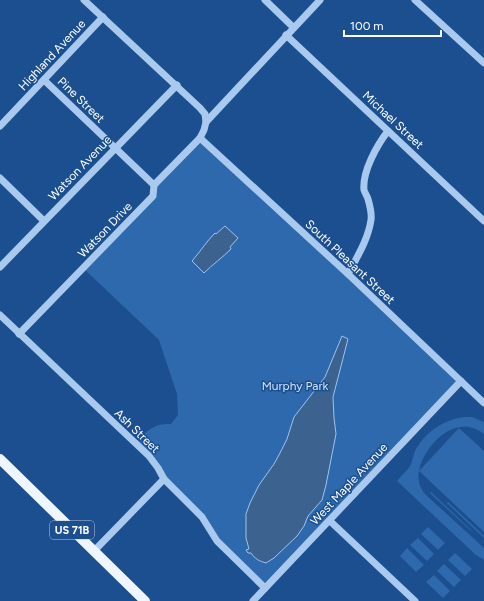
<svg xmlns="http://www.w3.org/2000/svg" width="484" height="601" font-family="Figtree,sans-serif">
	<rect width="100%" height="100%" fill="#1b4f8f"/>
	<g fill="#2e69ad">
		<path d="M 200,138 L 461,381 L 265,588 L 224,548 L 135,442 C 147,431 154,423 171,424 L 178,415 L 177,394 L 159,340 L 83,268 L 153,196 L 154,185 Z"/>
		<path d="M 465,417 L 472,417 L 484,422 L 484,434 C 457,412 424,444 419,471 L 459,428 L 484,451 L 484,532 L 419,471 C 417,480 420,488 426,495 L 484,548 L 484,560 L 476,555 L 397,481 C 401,476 407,471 410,466 C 412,462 413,456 415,451 C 425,432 444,419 465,417 Z"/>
		<path d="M 431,492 L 471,530 L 471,531 L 430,493 Z"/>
		<path d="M 448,502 L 484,536 L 484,538 L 447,503 Z"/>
		<path d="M 428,527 L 445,543 L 438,550 L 421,534 Z"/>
		<path d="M 418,538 L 434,554 L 427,561 L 410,545 Z"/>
		<path d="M 407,548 L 424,565 L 416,572 L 400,556 Z"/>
		<path d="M 455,553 L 472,569 L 465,576 L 448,560 Z"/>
		<path d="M 444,564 L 461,580 L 454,587 L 437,571 Z"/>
		<path d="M 434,575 L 450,591 L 443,598 L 426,582 Z"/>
	</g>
	<g fill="#3c6290" stroke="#9cc4f0">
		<path d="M 225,226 L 238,238 L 230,247 L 231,249 C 222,258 213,264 204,273 L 192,261 C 200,252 206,242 215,233 L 216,234 Z"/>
		<path d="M 342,336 L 348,339 L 333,397 L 334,418 L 336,434 L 326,485 L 322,500 L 308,516 L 304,526 L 297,536 L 274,558 L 266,563 C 259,561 255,559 251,553 L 248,553 L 246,550 L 249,549 L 246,538 L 246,514 L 250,503 L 259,485 L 274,464 L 280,453 L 287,439 L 294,417 L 325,377 Z"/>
	</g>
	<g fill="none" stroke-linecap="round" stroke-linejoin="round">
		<g stroke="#a9c9ee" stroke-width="7">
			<path d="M 84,0 L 200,108 L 205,114 L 206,122"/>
			<path d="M 265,0 L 293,27"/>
			<path d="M 415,0 L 484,63"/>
			<path d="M 286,35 L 484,221"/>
			<path d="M 44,80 L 154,185"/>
			<path d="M 0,126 L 103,17"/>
			<path d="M 200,138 L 348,274 L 484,403"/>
			<path d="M 0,178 L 44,221"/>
			<path d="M 0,267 L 177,85"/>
			<path d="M 348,274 C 357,257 368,240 371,220 C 372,213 370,206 368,199 C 367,196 365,193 364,190 C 362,172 377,145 388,131"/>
			<path d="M 0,315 L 149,456 L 158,468 L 164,479 L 202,517 L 217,541 L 265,588"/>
			<path d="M 19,334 L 153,196 L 154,185 L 200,138 L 204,130 L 206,122 L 320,0"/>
			<path d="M 330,521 L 415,601"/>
			<path d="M 94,551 L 164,479"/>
			<path d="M 253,601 L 461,381"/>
		</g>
		<path stroke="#f0f6ff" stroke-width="10" d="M 0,459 L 145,601"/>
	</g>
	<g text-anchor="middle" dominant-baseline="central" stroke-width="3" stroke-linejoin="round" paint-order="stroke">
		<rect fill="#1b4f8f" stroke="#bbcadd" stroke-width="1" x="50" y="521" width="44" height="18" rx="3"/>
		<g font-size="11" font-weight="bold" fill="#fff">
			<text x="72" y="530">US 71B</text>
		</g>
		<g font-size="12" fill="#fff" stroke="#1b4f8f">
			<text transform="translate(52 55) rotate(-47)">Highland Avenue</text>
			<text transform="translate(81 100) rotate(44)">Pine Street</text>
			<text transform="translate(393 120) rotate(43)">Michael Street</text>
			<text transform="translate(80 168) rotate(-46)">Watson Avenue</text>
			<text transform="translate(105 230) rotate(-46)">Watson Drive</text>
			<text transform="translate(350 262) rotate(43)">South Pleasant Street</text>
			<text transform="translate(137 431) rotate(44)">Ash Street</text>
			<text transform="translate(349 484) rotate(-47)">West Maple Avenue</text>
		</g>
		<g font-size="12" fill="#cfe3fa" stroke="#1b4f8f">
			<text x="295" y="386">Murphy Park</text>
		</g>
	</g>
	<path d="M344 30v6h97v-6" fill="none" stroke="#ffffff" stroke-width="2"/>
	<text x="350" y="30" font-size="12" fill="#ffffff" stroke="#1b4f8f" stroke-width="3" paint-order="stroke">100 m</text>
</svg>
